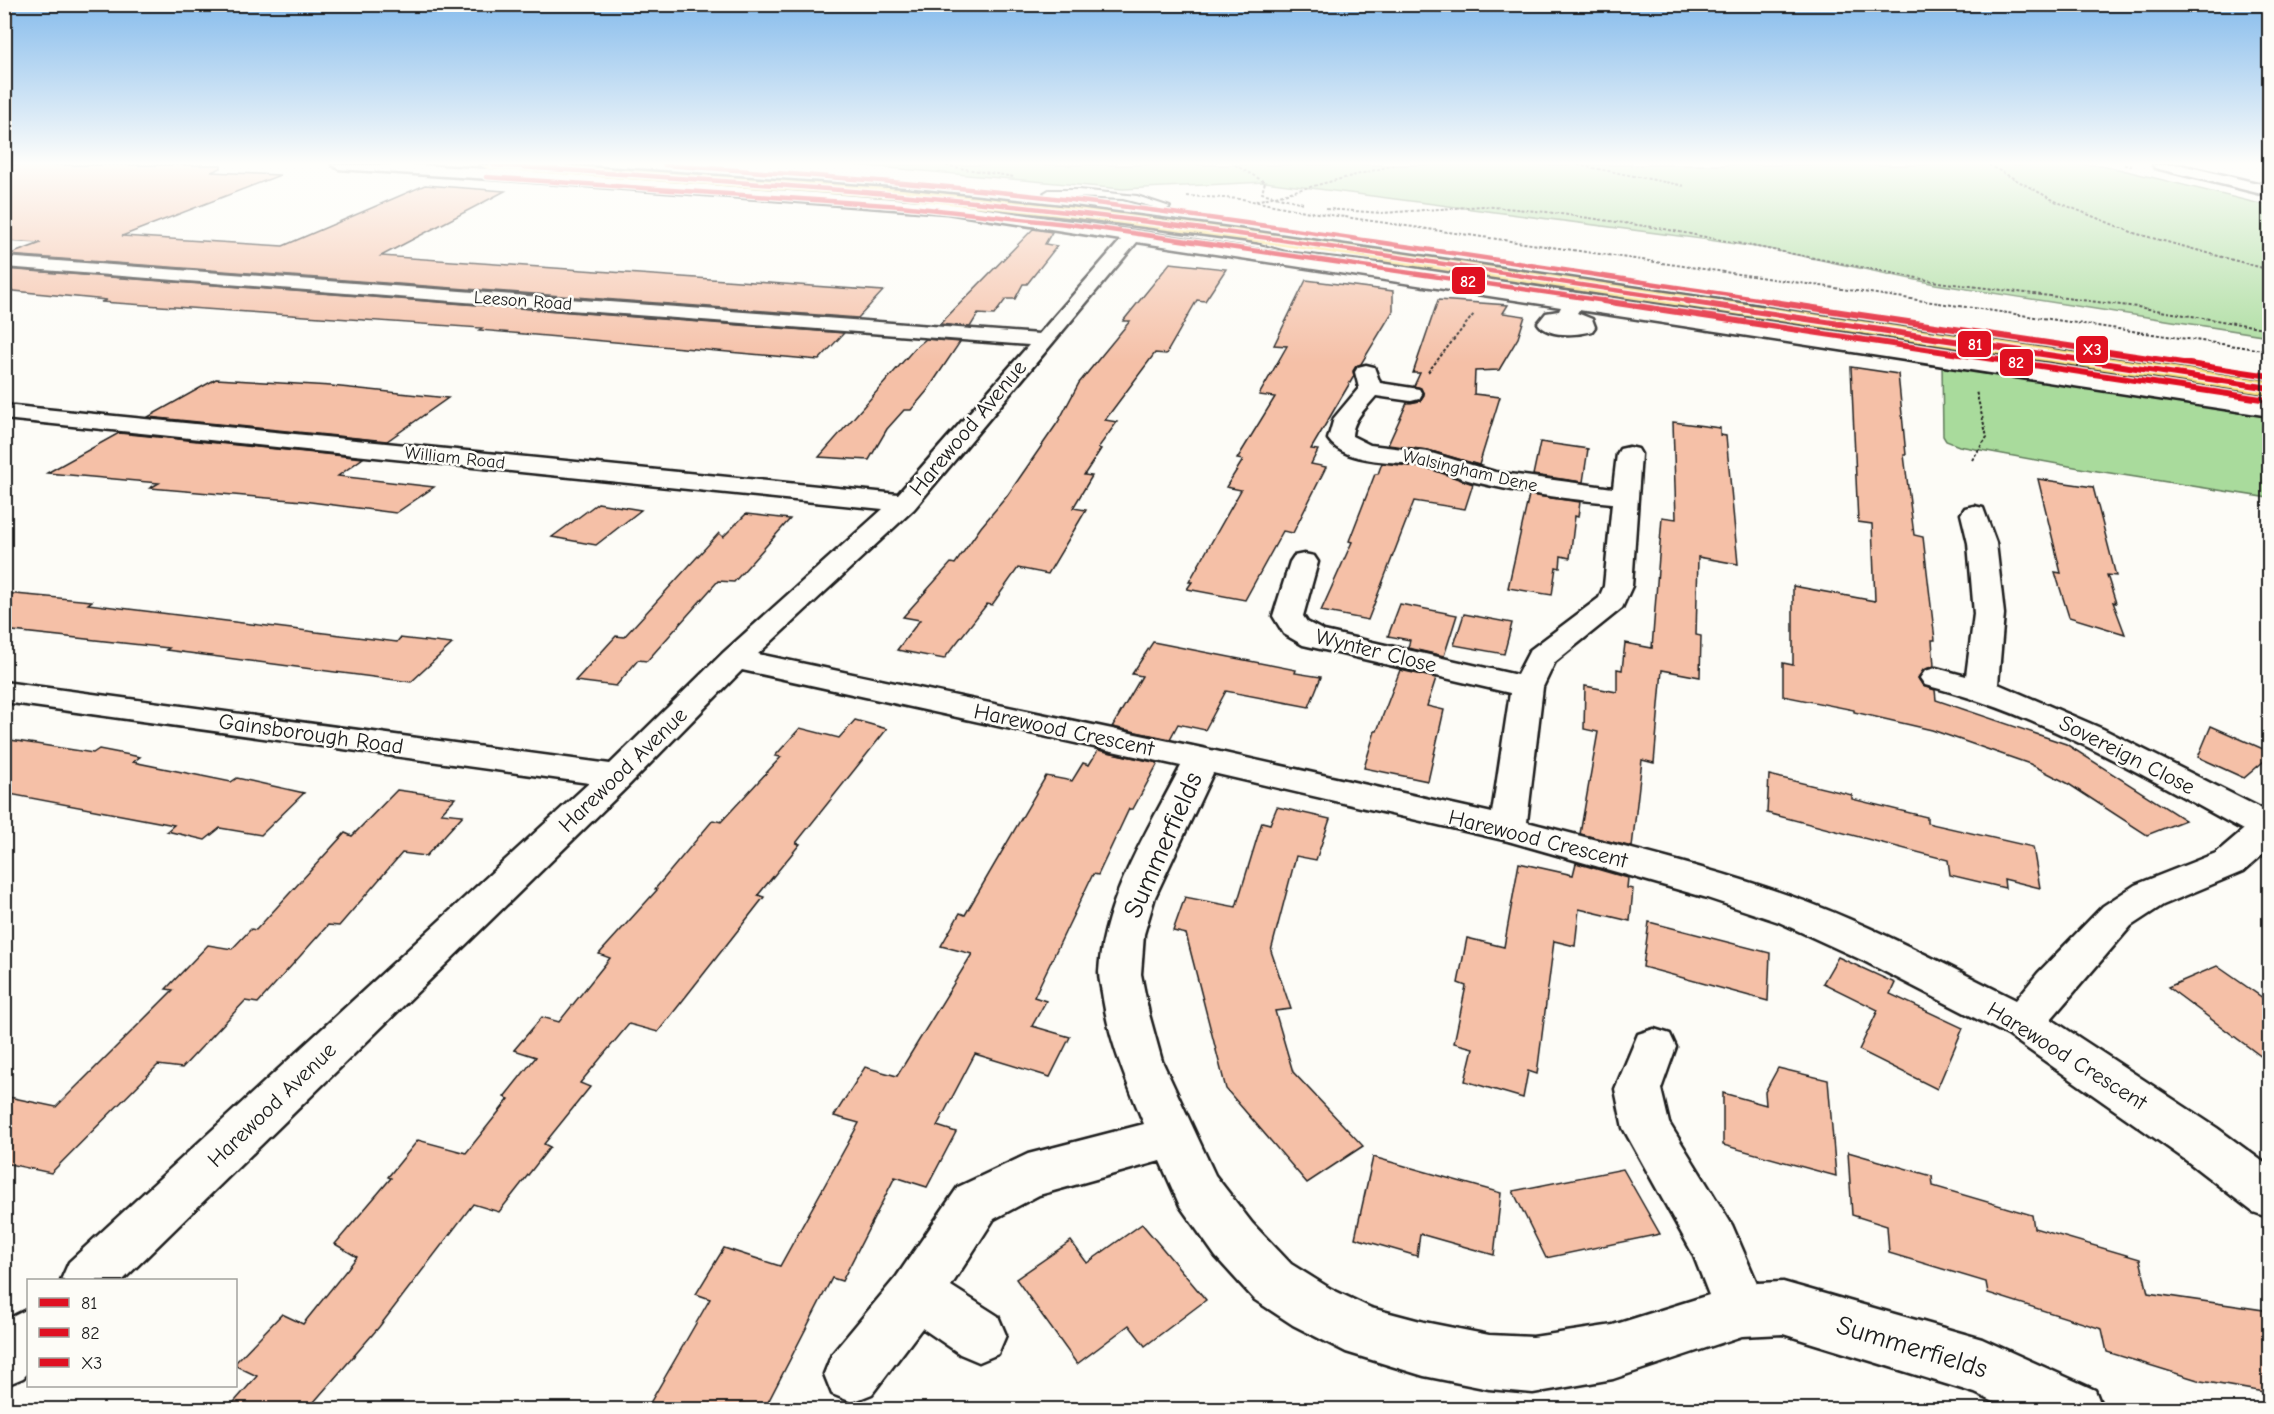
<svg xmlns="http://www.w3.org/2000/svg" width="2274" height="1414" font-family="'Comic Neue',sans-serif">
	<rect width="100%" height="100%" fill="#fdfcf7"/>
	<filter id="ink" filterUnits="userSpaceOnUse"><feTurbulence type="fractalNoise" baseFrequency=".0167" numOctaves="2"/><feDisplacementMap in="SourceGraphic" scale="12" xChannelSelector="R" yChannelSelector="G"/><feConvolveMatrix kernelMatrix="1 2 1 2 8 2 1 2 1" color-interpolation-filters="sRGB"/></filter>
	<g filter="url(#ink)">
		<g fill="#a9db9c" stroke="#627c5c" stroke-width="1.5">
			<path d="M 857,165 L 2102,165 L 2269,206 L 2269,336 L 1935,284 L 1769,249 L 1702,239 L 1265,182 L 1123,189 Z"/>
			<path d="M 1942,364 L 2269,413 L 2269,498 L 2091,470 L 1959,446 L 1946,441 L 1943,436 Z"/>
		</g>
		<g fill="#f5c0a7" stroke="#1c1c1c" stroke-width="1.5">
			<path d="M 4,165 L 221,165 L 221,168 L 211,172 L 280,175 L 122,236 L 283,246 L 425,185 L 505,191 L 381,256 L 883,291 L 858,318 L 8,255 L 41,243 L 4,241 Z"/>
			<path d="M 1033,229 L 1052,232 L 1045,244 L 1057,246 L 1027,284 L 1023,284 L 1015,299 L 1006,299 L 994,315 L 978,314 L 970,327 L 940,324 Z"/>
			<path d="M 1170,263 L 1226,269 L 1205,301 L 1197,300 L 1166,354 L 1155,353 L 1105,420 L 1117,422 L 1098,448 L 1101,449 L 1084,475 L 1092,476 L 1073,508 L 1086,510 L 1048,574 L 1018,568 L 992,605 L 987,604 L 944,659 L 897,650 L 920,620 L 903,617 L 951,563 L 955,564 L 981,527 L 1007,496 L 1058,422 L 1079,383 L 1130,321 L 1123,321 Z"/>
			<path d="M 4,269 L 844,333 L 819,360 L 479,330 L 482,328 L 101,302 L 107,300 L 4,290 Z"/>
			<path d="M 1306,280 L 1393,291 L 1393,311 L 1361,364 L 1356,366 L 1353,371 L 1354,376 L 1311,449 L 1318,450 L 1311,464 L 1326,467 L 1293,533 L 1283,531 L 1245,600 L 1187,589 L 1192,582 L 1189,582 L 1241,490 L 1226,487 L 1243,460 L 1237,459 L 1275,397 L 1259,395 L 1287,346 L 1274,345 Z"/>
			<path d="M 1438,300 L 1508,305 L 1503,313 L 1525,316 L 1518,338 L 1499,370 L 1475,371 L 1474,394 L 1500,397 L 1479,465 L 1428,450 L 1388,445 L 1407,403 L 1420,401 L 1424,395 L 1421,388 L 1414,386 L 1420,373 L 1413,373 Z"/>
			<path d="M 926,339 L 960,342 L 927,391 L 911,410 L 904,410 L 887,429 L 869,460 L 819,457 L 915,348 Z"/>
			<path d="M 1851,367 L 1898,374 L 1906,455 L 1904,455 L 1914,535 L 1923,537 L 1935,640 L 1932,640 L 1934,666 L 1923,670 L 1918,678 L 1923,686 L 1935,690 L 1936,700 L 2066,744 L 2185,820 L 2147,835 L 2067,783 L 2030,764 L 1932,730 L 1854,712 L 1854,710 L 1783,696 L 1783,663 L 1793,665 L 1793,586 L 1875,601 L 1872,524 L 1858,522 Z"/>
			<path d="M 216,379 L 331,386 L 448,398 L 387,441 L 148,417 Z"/>
			<path d="M 1673,422 L 1720,428 L 1720,435 L 1726,436 L 1738,564 L 1698,557 L 1696,635 L 1701,636 L 1700,677 L 1662,670 L 1654,763 L 1642,760 L 1632,847 L 1580,834 L 1598,732 L 1584,729 L 1585,686 L 1617,692 L 1617,669 L 1622,670 L 1625,643 L 1652,648 L 1662,517 L 1676,519 Z"/>
			<path d="M 119,433 L 363,458 L 338,476 L 434,487 L 396,513 L 303,501 L 150,488 L 159,483 L 47,473 Z"/>
			<path d="M 1540,442 L 1588,449 L 1583,482 L 1533,475 Z"/>
			<path d="M 1382,463 L 1427,468 L 1473,484 L 1465,509 L 1414,501 L 1368,620 L 1321,611 L 1352,542 L 1349,541 L 1375,474 L 1378,474 Z"/>
			<path d="M 2038,479 L 2093,487 L 2116,576 L 2107,575 L 2116,603 L 2113,602 L 2125,634 L 2069,617 L 2055,572 L 2061,573 Z"/>
			<path d="M 1529,495 L 1580,502 L 1578,517 L 1575,516 L 1570,558 L 1561,556 L 1560,568 L 1556,567 L 1552,595 L 1508,588 Z"/>
			<path d="M 598,503 L 641,510 L 596,545 L 552,537 Z"/>
			<path d="M 746,514 L 790,519 L 734,582 L 718,581 L 647,661 L 638,660 L 616,686 L 575,681 L 616,636 L 624,637 L 719,533 L 723,537 Z"/>
			<path d="M 4,593 L 92,601 L 88,604 L 397,642 L 400,638 L 452,644 L 411,682 L 166,650 L 169,648 L 4,630 Z"/>
			<path d="M 1400,604 L 1457,615 L 1444,656 L 1408,648 L 1410,640 L 1388,636 Z"/>
			<path d="M 1464,614 L 1512,623 L 1504,654 L 1454,645 Z"/>
			<path d="M 1153,642 L 1296,670 L 1295,673 L 1321,677 L 1309,707 L 1226,691 L 1205,730 L 1178,724 L 1170,739 L 1112,727 L 1142,676 L 1132,674 Z"/>
			<path d="M 1400,670 L 1436,678 L 1427,706 L 1444,710 L 1428,781 L 1364,768 L 1375,731 L 1377,731 Z"/>
			<path d="M 855,720 L 887,729 L 796,843 L 800,844 L 758,895 L 764,897 L 658,1032 L 629,1024 L 580,1083 L 590,1087 L 544,1144 L 550,1147 L 499,1212 L 473,1204 L 379,1327 L 307,1410 L 227,1410 L 257,1376 L 236,1366 L 236,1362 L 282,1314 L 303,1324 L 357,1257 L 335,1244 L 391,1178 L 388,1177 L 418,1140 L 466,1153 L 509,1099 L 504,1097 L 536,1057 L 514,1050 L 542,1017 L 559,1022 L 610,958 L 599,954 L 657,890 L 655,889 L 713,820 L 721,822 L 781,757 L 775,756 L 800,728 L 839,738 Z"/>
			<path d="M 2211,726 L 2270,752 L 2270,756 L 2244,778 L 2198,757 Z"/>
			<path d="M 4,739 L 93,753 L 99,749 L 140,757 L 133,762 L 231,782 L 237,778 L 304,793 L 261,835 L 220,828 L 205,840 L 167,831 L 174,825 L 4,793 Z"/>
			<path d="M 1098,750 L 1158,763 L 1133,809 L 1129,809 L 1098,875 L 1093,874 L 1034,997 L 1046,1001 L 1032,1026 L 1070,1037 L 1050,1077 L 975,1054 L 937,1126 L 956,1132 L 927,1187 L 895,1177 L 842,1281 L 832,1278 L 764,1410 L 646,1410 L 710,1299 L 696,1294 L 724,1248 L 780,1266 L 859,1123 L 834,1116 L 865,1067 L 897,1076 L 972,954 L 941,946 L 960,913 L 965,915 L 1046,776 L 1072,781 L 1083,763 L 1089,765 Z"/>
			<path d="M 1769,775 L 1852,795 L 1852,799 L 1927,817 L 1927,823 L 2033,847 L 2040,888 L 2004,879 L 2005,888 L 1950,875 L 1948,860 L 1767,813 Z"/>
			<path d="M 397,790 L 455,798 L 441,813 L 463,815 L 426,856 L 402,853 L 339,926 L 328,925 L 258,1003 L 245,1001 L 182,1068 L 158,1065 L 51,1173 L 4,1163 L 4,1096 L 56,1107 L 173,990 L 166,989 L 208,945 L 232,949 L 251,929 L 256,930 L 345,833 L 352,836 Z"/>
			<path d="M 1277,807 L 1330,819 L 1316,860 L 1296,856 L 1271,951 L 1291,1009 L 1275,1011 L 1293,1072 L 1363,1146 L 1307,1183 L 1226,1089 L 1186,934 L 1173,931 L 1185,897 L 1236,907 L 1262,822 L 1270,824 Z"/>
			<path d="M 1519,863 L 1573,875 L 1576,863 L 1628,878 L 1627,888 L 1633,889 L 1630,921 L 1579,909 L 1575,946 L 1554,941 L 1537,1074 L 1528,1071 L 1523,1098 L 1465,1081 L 1473,1048 L 1454,1043 L 1466,986 L 1458,983 L 1467,938 L 1504,947 Z"/>
			<path d="M 1649,922 L 1770,953 L 1768,1001 L 1643,967 Z"/>
			<path d="M 1838,957 L 1895,983 L 1890,994 L 1963,1028 L 1937,1089 L 1859,1050 L 1878,1010 L 1823,983 Z"/>
			<path d="M 2217,966 L 2270,1003 L 2270,1063 L 2168,987 Z"/>
			<path d="M 1778,1068 L 1828,1080 L 1836,1176 L 1723,1145 L 1723,1093 L 1766,1105 L 1765,1092 Z"/>
			<path d="M 1848,1152 L 1932,1176 L 1933,1186 L 2032,1215 L 2034,1228 L 2140,1259 L 2148,1293 L 2270,1311 L 2270,1393 L 2201,1381 L 2107,1352 L 2102,1329 L 1988,1293 L 1986,1282 L 1889,1253 L 1887,1226 L 1852,1215 Z"/>
			<path d="M 1373,1157 L 1501,1193 L 1494,1255 L 1420,1234 L 1417,1256 L 1355,1238 Z"/>
			<path d="M 1623,1169 L 1660,1234 L 1546,1258 L 1513,1191 Z"/>
			<path d="M 1142,1224 L 1206,1300 L 1145,1346 L 1129,1325 L 1077,1364 L 1016,1279 L 1071,1241 L 1087,1263 Z"/>
		</g>
		<g fill="none" stroke-linecap="round" stroke-linejoin="round">
			<defs>
				<g id="lane">
					<path d="M 1079,190 L 1137,196 L 1170,207 L 1165,210 L 1123,199 L 1049,196 L 1044,193 L 1049,190 Z"/>
					<path d="M 1257,236 L 1287,244 L 1379,255 L 1384,258 L 1379,261 L 1286,250 L 1253,241 L 1252,239 Z"/>
				</g>
				<g id="street">
					<path d="M 332,165 L 420,165 L 520,171 L 947,203 L 2270,402 L 2270,416 L 1579,310 L 1577,313 L 1592,319 L 1595,327 L 1592,331 C 1577,335 1548,338 1538,323 L 1546,313 L 1559,311 L 1561,307 L 1137,242 L 914,509 L 758,654 L 1202,748 L 1492,813 L 1510,693 L 1303,645 L 1284,634 L 1273,616 L 1290,562 L 1294,556 L 1304,554 L 1314,556 L 1318,562 L 1303,616 L 1307,622 L 1324,631 L 1517,675 L 1530,650 L 1599,598 L 1604,586 L 1612,503 C 1566,499 1520,493 1475,482 C 1459,478 1444,470 1427,466 C 1399,460 1347,466 1328,439 L 1334,418 L 1359,388 L 1355,372 L 1358,367 L 1366,365 L 1374,367 L 1380,383 L 1419,389 L 1422,394 L 1419,399 L 1411,401 L 1376,396 C 1366,408 1353,419 1352,436 L 1370,445 L 1428,452 L 1495,472 L 1613,488 L 1617,454 L 1620,449 L 1629,447 L 1638,449 L 1641,454 L 1632,586 L 1622,608 L 1555,662 L 1543,687 L 1527,822 C 1621,847 1716,868 1807,902 C 1879,929 1948,966 2016,1000 L 2038,973 L 2103,906 L 2135,885 L 2216,853 L 2243,830 C 2141,774 2038,713 1925,685 L 1920,678 L 1925,671 L 1936,668 L 1966,676 L 1974,614 L 1968,543 L 1961,514 L 1965,508 L 1974,506 L 1983,508 L 1996,543 L 2004,614 L 1998,684 L 2103,729 L 2270,813 L 2270,848 L 2244,871 L 2163,905 L 2131,926 L 2051,1019 L 2217,1128 L 2270,1167 L 2270,1218 L 2253,1212 L 2183,1158 L 2008,1035 L 1864,961 L 1779,922 L 1704,897 L 1508,841 L 1213,773 L 1155,897 L 1144,934 L 1141,974 L 1149,1014 L 1162,1061 L 1215,1175 L 1252,1223 L 1291,1264 L 1331,1289 L 1371,1308 L 1424,1322 L 1489,1335 L 1533,1337 L 1613,1325 L 1709,1295 L 1693,1254 L 1623,1128 L 1615,1089 L 1638,1034 L 1654,1029 L 1670,1034 L 1676,1047 L 1661,1089 L 1669,1123 L 1732,1225 L 1757,1283 L 1783,1282 L 1982,1339 L 2095,1390 L 2103,1410 L 2011,1410 L 1975,1393 L 1783,1334 L 1742,1336 L 1613,1379 L 1533,1393 L 1489,1389 L 1424,1376 L 1346,1352 L 1293,1325 L 1255,1300 L 1216,1257 L 1180,1206 L 1160,1161 L 1039,1195 L 994,1219 L 951,1286 L 998,1316 L 1006,1335 L 998,1354 L 979,1362 L 960,1354 L 922,1328 L 872,1394 L 852,1402 L 832,1394 L 824,1374 L 832,1354 L 897,1276 L 958,1187 L 1028,1154 L 1144,1124 C 1127,1083 1110,1043 1103,999 C 1102,990 1099,981 1099,972 C 1103,899 1149,829 1181,766 L 742,670 L 630,784 L 123,1280 L 61,1280 L 69,1262 L 589,783 L 4,702 L 4,682 L 610,764 L 724,652 L 883,509 L 4,419 L 4,405 L 898,494 L 1029,345 L 4,267 L 4,257 L 1039,334 L 1121,240 L 947,213 L 520,181 L 339,169 Z"/>
					<path d="M 2153,165 L 2181,165 L 2270,186 L 2270,196 L 2155,168 Z"/>
					<path d="M 28,1309 L 28,1373 L 23,1378 L 4,1386 L 4,1321 Z"/>
				</g>
				<path id="highway" d="M 480,165 L 558,165 L 902,189 L 1077,208 L 1243,230 L 2270,381 L 2270,395 L 1243,240 L 1077,218 L 902,199 L 487,169 Z"/>
			</defs>
			<use href="#lane" stroke="#1c1c1c" stroke-width="4"/>
			<use href="#street" stroke="#1c1c1c" stroke-width="5"/>
			<use href="#highway" stroke="#1c1c1c" stroke-width="5"/>
			<g stroke="#1c1c1c" stroke-width="2" stroke-dasharray="3 2" stroke-linecap="butt">
				<path d="M 941,165 L 1015,177"/>
				<path d="M 1235,165 L 1265,182 L 1262,193 L 1303,203"/>
				<path d="M 1578,165 L 1685,186"/>
				<path d="M 1989,165 L 2055,201 L 2134,233 L 2270,270"/>
				<path d="M 2124,165 L 2133,166"/>
				<path d="M 1187,196 L 1242,199 L 1310,212 L 2270,351"/>
				<path d="M 1256,201 L 1394,165"/>
				<path d="M 1326,209 L 1382,213 L 1483,206 L 1547,212 L 1659,228 L 1938,282 L 2137,307 L 2270,329"/>
				<path d="M 1428,372 L 1474,314"/>
				<path d="M 1972,460 L 1987,437 L 1976,391"/>
			</g>
			<use href="#lane" fill="#fdfcf7" fill-rule="evenodd"/>
			<use href="#street" fill="#fdfcf7" fill-rule="evenodd"/>
			<use href="#highway" fill="#fce080" fill-rule="evenodd"/>
			<defs>
				<path id="bus-1-far1" d="M 493,165 C 687,179 882,190 1075,213 C 1283,237 1489,272 1696,302"/>
				<path id="bus-1" d="M 1686,301 L 2270,388"/>
				<path id="bus-2-far1" d="M 486,177 L 901,206 L 1076,225 L 1613,302"/>
				<path id="bus-2" d="M 1603,301 L 2268,400"/>
				<path id="bus-3-far1" d="M 665,165 C 804,175 942,184 1080,201 C 1313,230 1545,268 1777,302"/>
				<path id="bus-3" d="M 1767,301 L 2270,376"/>
			</defs>
			<use href="#bus-1-far1" stroke="#fdfcf7" stroke-width="7"/>
			<use href="#bus-1" stroke="#fdfcf7" stroke-width="9"/>
			<use href="#bus-2-far1" stroke="#fdfcf7" stroke-width="7"/>
			<use href="#bus-2" stroke="#fdfcf7" stroke-width="9"/>
			<use href="#bus-3-far1" stroke="#fdfcf7" stroke-width="7"/>
			<use href="#bus-3" stroke="#fdfcf7" stroke-width="9"/>
			<use href="#bus-1-far1" stroke="#e01021" stroke-width="4.5"/>
			<use href="#bus-1" stroke="#e01021" stroke-width="6"/>
			<use href="#bus-2-far1" stroke="#e01021" stroke-width="4.5"/>
			<use href="#bus-2" stroke="#e01021" stroke-width="6"/>
			<use href="#bus-3-far1" stroke="#e01021" stroke-width="4.5"/>
			<use href="#bus-3" stroke="#e01021" stroke-width="6"/>
		</g>
	</g>
	<linearGradient id="sky" x2="0" y2="1"><stop stop-color="#87bcec"/><stop offset="0.45" stop-color="#fefefb"/><stop offset="1" stop-color="#fefefb" stop-opacity="0"/></linearGradient>
	<rect width="2274" height="363" fill="url(#sky)"/>
	<g text-anchor="middle" dominant-baseline="central" stroke-width="5" stroke-linejoin="round" paint-order="stroke">
		<g font-size="18" fill="#1c1c1c" stroke="#fdfcf7">
			<text transform="translate(523 301) rotate(4)">Leeson Road</text>
			<text transform="translate(455 458) rotate(6)">William Road</text>
			<text transform="translate(1470 471) rotate(13)">Walsingham Dene</text>
		</g>
		<g font-size="22" fill="#1c1c1c" stroke="#fdfcf7">
			<text transform="translate(968 428) rotate(-50)">Harewood Avenue</text>
			<text transform="translate(1376 651) rotate(14)">Wynter Close</text>
			<text transform="translate(1064 730) rotate(12)">Harewood Crescent</text>
			<text transform="translate(311 734) rotate(8)">Gainsborough Road</text>
			<text transform="translate(2127 755) rotate(27)">Sovereign Close</text>
			<text transform="translate(623 770) rotate(-44)">Harewood Avenue</text>
			<text transform="translate(1538 839) rotate(14)">Harewood Crescent</text>
			<text transform="translate(2067 1056) rotate(32)">Harewood Crescent</text>
			<text transform="translate(272 1105) rotate(-44)">Harewood Avenue</text>
		</g>
		<g font-size="27" fill="#1c1c1c" stroke="#fdfcf7">
			<text transform="translate(1163 845) rotate(-66)">Summerfields</text>
			<text transform="translate(1912 1347) rotate(17)">Summerfields</text>
		</g>
	</g>
	<g stroke="#fdfcf7" stroke-width="2">
		<rect x="1451" y="266" width="35" height="29" rx="6" fill="#e01021"/>
		<rect x="1957" y="330" width="35" height="28" rx="6" fill="#e01021"/>
		<rect x="2075" y="335" width="34" height="29" rx="6" fill="#e01021"/>
		<rect x="1999" y="348" width="35" height="29" rx="6" fill="#e01021"/>
	</g>
	<g font-size="16" text-anchor="middle" font-weight="bold" fill="#fff">
		<text x="1468" y="287">82</text>
		<text x="1975" y="350">81</text>
		<text x="2092" y="355">X3</text>
		<text x="2016" y="368">82</text>
	</g>
	<rect width="2274" height="1414" fill="none" stroke="#fdfcf7" stroke-width="24"/>
	<rect x="12" y="12" width="2250" height="1390" fill="none" stroke="#1c1c1c" stroke-width="2" filter="url(#ink)"/>
	<rect x="27" y="1279" width="210" height="108" fill="#fdfcf7" stroke="#a3a29f" stroke-width="1.5"/>
	<rect x="39" y="1298" width="30" height="9" fill="#e01021" stroke="#a3a29f" stroke-width="1.5"/>
	<text x="81" y="1309" font-size="18" fill="#1c1c1c">81</text>
	<rect x="39" y="1328" width="30" height="9" fill="#e01021" stroke="#a3a29f" stroke-width="1.5"/>
	<text x="81" y="1339" font-size="18" fill="#1c1c1c">82</text>
	<rect x="39" y="1358" width="30" height="9" fill="#e01021" stroke="#a3a29f" stroke-width="1.5"/>
	<text x="81" y="1369" font-size="18" fill="#1c1c1c">X3</text>
</svg>
